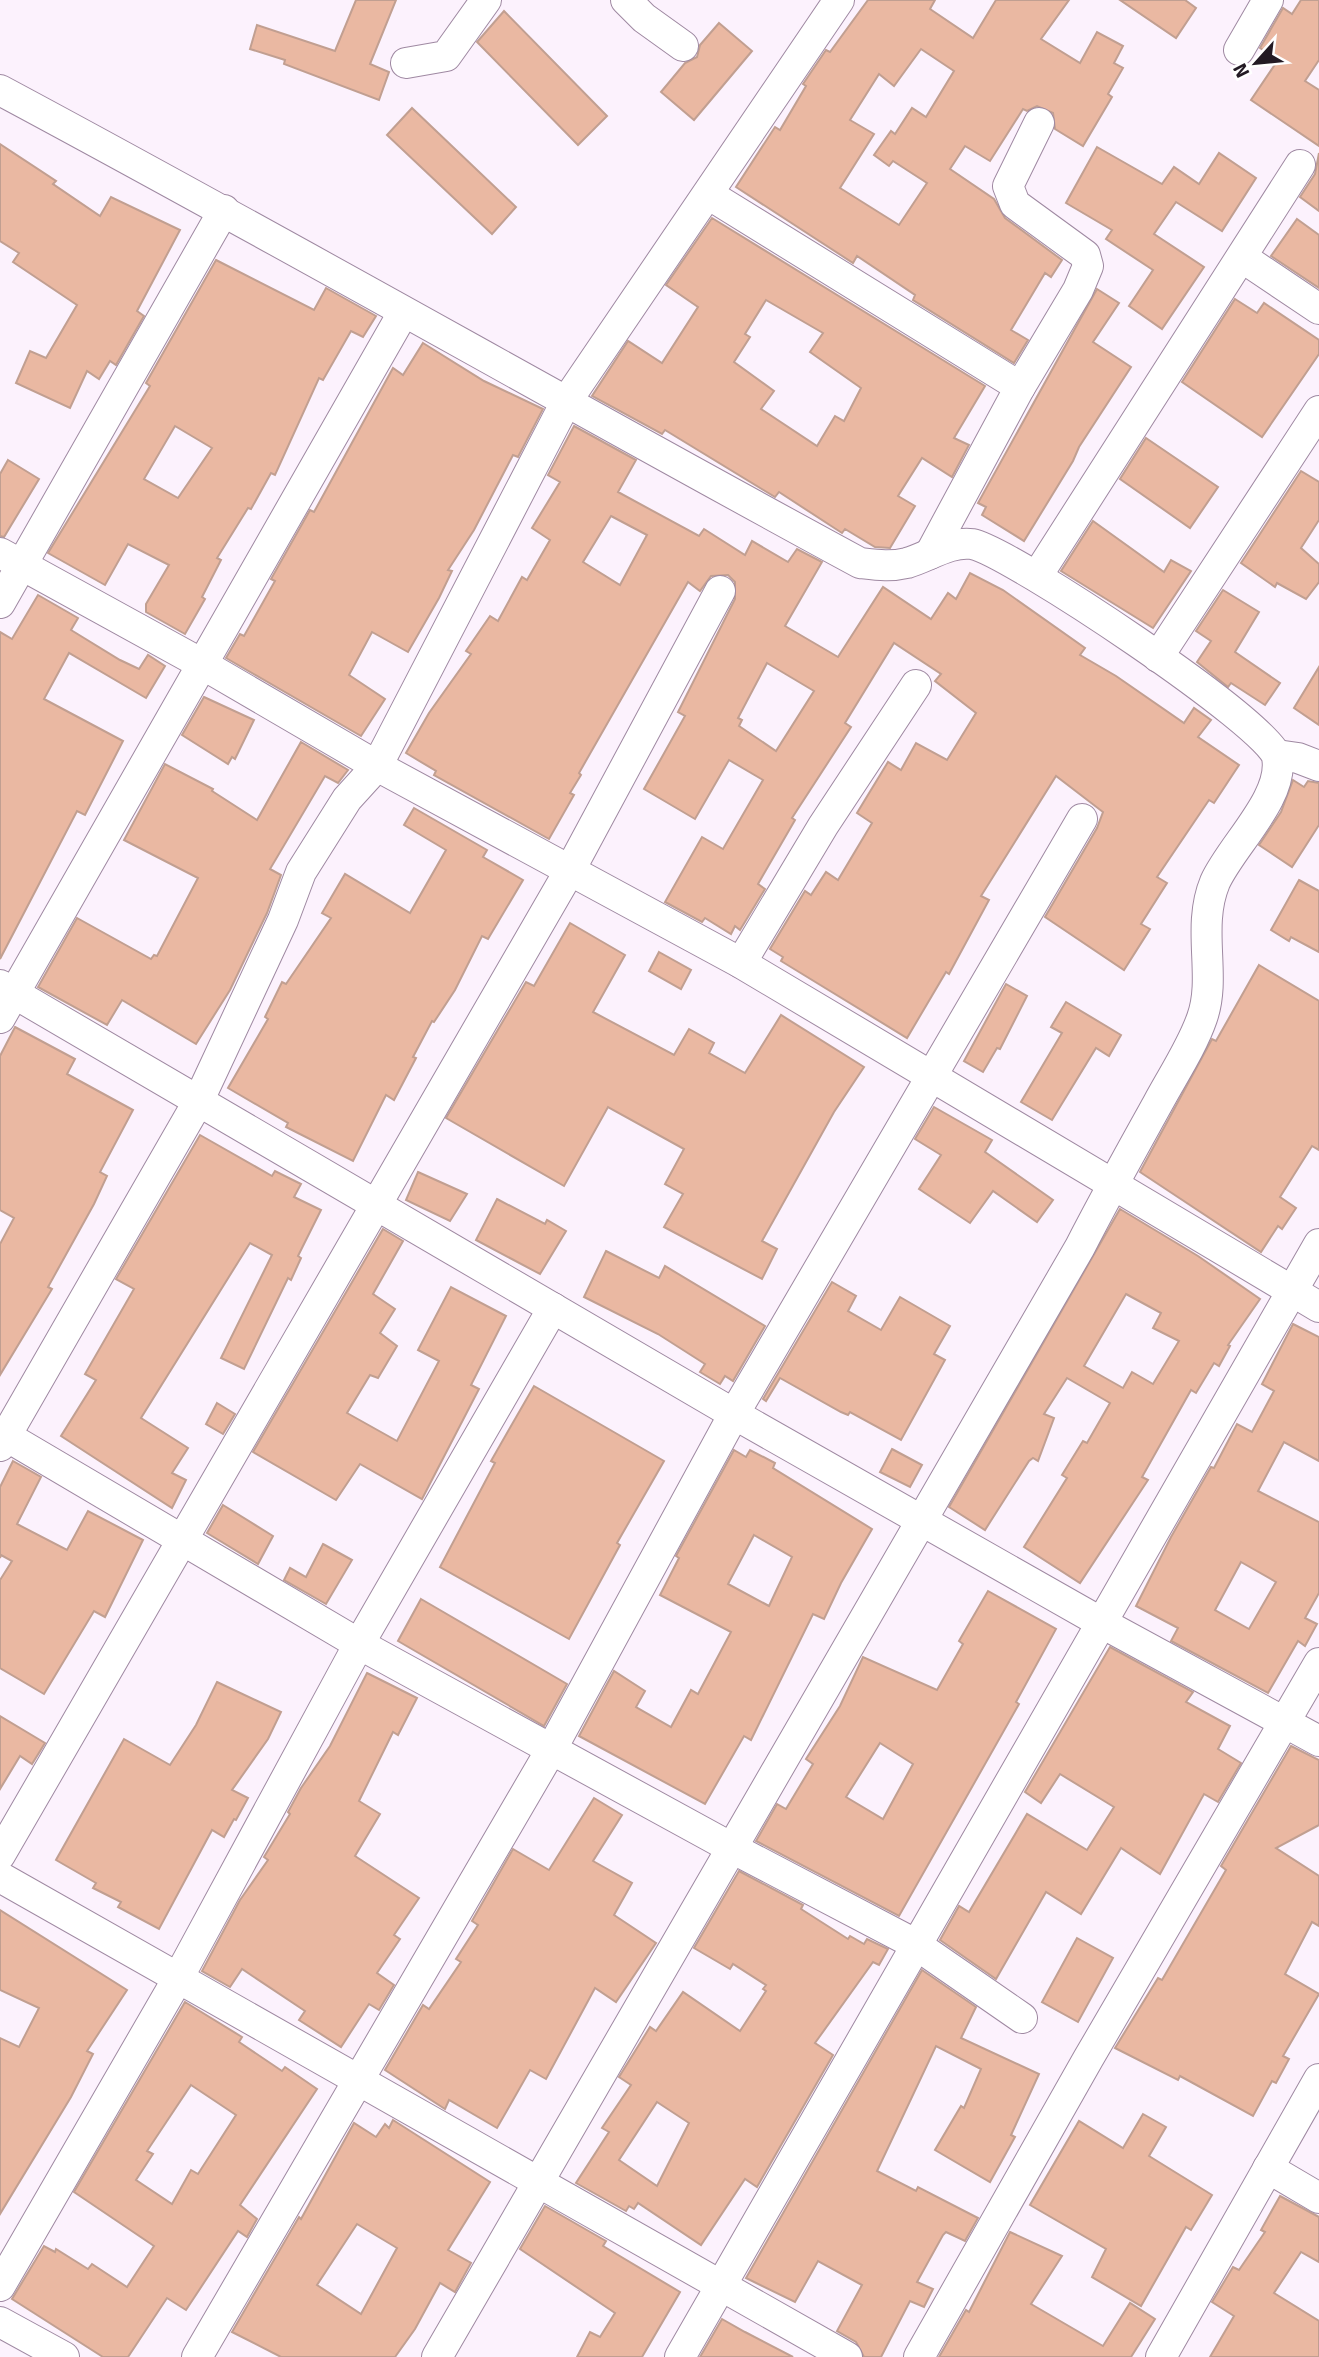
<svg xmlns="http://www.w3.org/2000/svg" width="1319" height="2357" font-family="Signika,sans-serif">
	<rect width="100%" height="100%" fill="#fcf2fd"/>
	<g fill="#eab8a2" stroke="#c19f91" stroke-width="2" fill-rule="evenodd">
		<path d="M 356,0 L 396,0 L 370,64 L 389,72 L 379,100 L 284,64 L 285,60 L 250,49 L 257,25 L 335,51 Z"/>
		<path d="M 868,0 L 935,0 L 930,9 L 973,38 L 996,0 L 1069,0 L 1041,39 L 1080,63 L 1097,32 L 1123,46 L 1114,63 L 1123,68 L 1108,94 L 1112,97 L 1083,146 L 1055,129 L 1053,113 L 1037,106 L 1027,111 L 1023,109 L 990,161 L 965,146 L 950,169 L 994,199 L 1005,218 L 1062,260 L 1051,277 L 1045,273 L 1011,330 L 1028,340 L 1014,363 L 913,300 L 915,295 L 857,256 L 853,263 L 736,187 L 775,127 L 780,130 L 806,86 L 803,84 L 826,50 L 830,52 ZM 921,49 L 954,71 L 926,117 L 912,108 L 895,134 L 891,131 L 874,155 L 889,166 L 893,161 L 927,183 L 899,225 L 840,188 L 874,134 L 850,120 L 879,74 L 894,86 Z"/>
		<path d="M 1120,0 L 1185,0 L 1196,8 L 1176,38 Z"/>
		<path d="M 1301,0 L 1319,0 L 1319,60 L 1305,81 L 1319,90 L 1319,146 L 1251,100 L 1278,60 L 1260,48 L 1283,8 L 1292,14 Z"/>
		<path d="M 504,11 L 607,116 L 578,145 L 477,42 Z"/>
		<path d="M 719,23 L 752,51 L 694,120 L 661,92 L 685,63 L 697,57 L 700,45 Z"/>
		<path d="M 412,108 L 516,207 L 492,234 L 387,135 Z"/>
		<path d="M 0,144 L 56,181 L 53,184 L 100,216 L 111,197 L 180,230 L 137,311 L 144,316 L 116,365 L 110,361 L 99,379 L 87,371 L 70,408 L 16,383 L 30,351 L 46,358 L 77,305 L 13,262 L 19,253 L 0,241 Z"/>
		<path d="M 1097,147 L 1162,184 L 1174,167 L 1199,184 L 1219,153 L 1256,178 L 1222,231 L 1176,202 L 1154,234 L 1204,267 L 1162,329 L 1129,306 L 1153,270 L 1106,239 L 1112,230 L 1066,203 Z"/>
		<path d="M 1319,153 L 1319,211 L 1300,197 L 1315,174 Z"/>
		<path d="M 712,218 L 985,386 L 954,438 L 969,445 L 952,477 L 922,458 L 898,496 L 915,506 L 890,548 L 875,547 L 845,529 L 842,533 L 779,492 L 775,497 L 665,430 L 662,434 L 592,396 L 628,341 L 662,363 L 698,307 L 666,285 ZM 766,300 L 823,333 L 810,352 L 861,388 L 844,421 L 835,416 L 817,446 L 761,409 L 774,391 L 734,362 L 750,337 L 745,334 Z"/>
		<path d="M 1297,219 L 1319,235 L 1319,288 L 1271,256 Z"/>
		<path d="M 216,260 L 314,310 L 326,288 L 376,316 L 363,337 L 351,331 L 323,380 L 319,378 L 275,475 L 271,473 L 251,509 L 248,508 L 217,558 L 221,560 L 202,597 L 205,599 L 185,634 L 146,612 L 146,604 L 169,565 L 128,544 L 105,585 L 48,553 L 150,386 L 146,383 ZM 175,426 L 212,448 L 178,498 L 144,479 Z"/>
		<path d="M 1097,289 L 1119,303 L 1093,342 L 1131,367 L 1079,447 L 1073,461 L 1024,541 L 982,515 L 986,507 L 978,503 Z"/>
		<path d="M 1235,299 L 1257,313 L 1264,303 L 1319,340 L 1319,354 L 1262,437 L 1182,382 Z"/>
		<path d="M 423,343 L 484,381 L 543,409 L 518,457 L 513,455 L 474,530 L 448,570 L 452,571 L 439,598 L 408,652 L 372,632 L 349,675 L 385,699 L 361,736 L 226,658 L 240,634 L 244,636 L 275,581 L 271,579 L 310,510 L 314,512 L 393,368 L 403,375 Z"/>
		<path d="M 574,426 L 636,460 L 618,492 L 699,536 L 704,529 L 745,555 L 752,541 L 788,562 L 797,549 L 822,562 L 785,626 L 838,657 L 883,587 L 931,619 L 948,593 L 956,599 L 970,573 L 1003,590 L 1085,648 L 1080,655 L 1116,676 L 1184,723 L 1194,708 L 1211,720 L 1198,737 L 1239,765 L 1214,803 L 1209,800 L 1157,877 L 1167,883 L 1141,924 L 1150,929 L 1124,970 L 1045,917 L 1097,828 L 1103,812 L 1056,776 L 981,896 L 989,900 L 949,974 L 946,972 L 907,1038 L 781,961 L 783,957 L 770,949 L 805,891 L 811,895 L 826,872 L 838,880 L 872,823 L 857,813 L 888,762 L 901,770 L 916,743 L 947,760 L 976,713 L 935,681 L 941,674 L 894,643 L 845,723 L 851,727 L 792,818 L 795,820 L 758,884 L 765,889 L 740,930 L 735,926 L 731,934 L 705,918 L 702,922 L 665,902 L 702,837 L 723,849 L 763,780 L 729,760 L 695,819 L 644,789 L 685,716 L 678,712 L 735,599 L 735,582 L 728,575 L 711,576 L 700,591 L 688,582 L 579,773 L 581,775 L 570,793 L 574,795 L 549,839 L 434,775 L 436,771 L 406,753 L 429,713 L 471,654 L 466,651 L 490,616 L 498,621 L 522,577 L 527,580 L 550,540 L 532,528 L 560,482 L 548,475 ZM 611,516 L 647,535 L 620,585 L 583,562 ZM 767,663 L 814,691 L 776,751 L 739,726 L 742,720 L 738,718 Z"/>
		<path d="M 1146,438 L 1218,487 L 1190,528 L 1120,479 Z"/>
		<path d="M 8,460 L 39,479 L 4,537 L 0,536 L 0,474 Z"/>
		<path d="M 1301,471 L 1319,482 L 1319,520 L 1301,548 L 1319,564 L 1319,582 L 1306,599 L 1277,583 L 1275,587 L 1241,563 Z"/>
		<path d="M 1093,521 L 1164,572 L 1171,560 L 1191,571 L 1153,628 L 1061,571 Z"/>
		<path d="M 1223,590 L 1259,612 L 1235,652 L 1280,683 L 1265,705 L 1231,683 L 1228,687 L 1197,662 L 1211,641 L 1196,631 Z"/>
		<path d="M 38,595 L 78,618 L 71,630 L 120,660 L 139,669 L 148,655 L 165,666 L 146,698 L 69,653 L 44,699 L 123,741 L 85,815 L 77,811 L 0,959 L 0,632 L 12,639 Z"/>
		<path d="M 1319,667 L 1319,725 L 1294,708 Z"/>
		<path d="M 204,697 L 254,720 L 235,759 L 232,757 L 228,764 L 182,735 Z"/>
		<path d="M 301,742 L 348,770 L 338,783 L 325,776 L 270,869 L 281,875 L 267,913 L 230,990 L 196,1044 L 122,1000 L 107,1025 L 38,987 L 77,918 L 151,959 L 154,955 L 157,956 L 198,878 L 124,840 L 165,764 L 213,789 L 212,791 L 257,820 Z"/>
		<path d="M 1293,780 L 1304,787 L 1308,781 L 1319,783 L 1319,825 L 1292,867 L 1259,845 L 1281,812 Z"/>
		<path d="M 414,808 L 487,850 L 483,857 L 523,880 L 488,939 L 482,936 L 455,990 L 434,1022 L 432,1021 L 413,1057 L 416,1058 L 394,1100 L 386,1095 L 353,1161 L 286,1127 L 288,1123 L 228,1088 L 268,1019 L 265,1017 L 282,982 L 286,984 L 331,918 L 322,913 L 345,874 L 410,913 L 446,850 L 404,825 Z"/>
		<path d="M 1299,880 L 1319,891 L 1319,952 L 1291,937 L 1289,941 L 1271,930 Z"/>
		<path d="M 570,923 L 625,955 L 593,1012 L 674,1055 L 689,1029 L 714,1043 L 709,1053 L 745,1073 L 781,1015 L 864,1067 L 834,1112 L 762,1241 L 777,1249 L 762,1279 L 664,1227 L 683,1194 L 665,1184 L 684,1149 L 608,1107 L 564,1186 L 446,1118 L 526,982 L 534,986 Z"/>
		<path d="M 659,952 L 691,970 L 681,989 L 649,971 Z"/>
		<path d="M 1259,965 L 1319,1001 L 1319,1150 L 1312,1146 L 1280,1197 L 1296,1208 L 1282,1229 L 1278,1226 L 1261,1252 L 1140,1172 L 1212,1039 L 1216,1041 Z"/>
		<path d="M 1006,984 L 1027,996 L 1000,1049 L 997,1048 L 983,1072 L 964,1061 Z"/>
		<path d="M 1066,1002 L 1121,1035 L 1109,1056 L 1096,1048 L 1052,1120 L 1021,1102 L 1062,1033 L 1051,1027 Z"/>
		<path d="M 15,1027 L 75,1059 L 67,1074 L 133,1110 L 100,1172 L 107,1176 L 94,1204 L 48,1287 L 52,1289 L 0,1375 L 0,1244 L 14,1218 L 0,1210 L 0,1056 Z"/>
		<path d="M 934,1107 L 992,1140 L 985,1152 L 1053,1200 L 1037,1222 L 993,1191 L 970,1223 L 919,1189 L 941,1155 L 915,1139 Z"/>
		<path d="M 200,1135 L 272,1176 L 275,1171 L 301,1184 L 294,1197 L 321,1210 L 298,1256 L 301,1258 L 291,1280 L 288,1278 L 244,1369 L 221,1358 L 272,1255 L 250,1243 L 141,1418 L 188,1448 L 172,1473 L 186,1480 L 172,1508 L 61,1436 L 96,1380 L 85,1374 L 134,1289 L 116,1279 Z"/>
		<path d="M 418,1172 L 467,1194 L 450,1221 L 406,1200 Z"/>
		<path d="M 497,1199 L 545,1224 L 547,1220 L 566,1231 L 540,1274 L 476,1240 Z"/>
		<path d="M 1120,1209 L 1198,1256 L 1260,1299 L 1228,1345 L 1230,1346 L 1219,1366 L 1214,1363 L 1196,1393 L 1191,1390 L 1142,1477 L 1148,1480 L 1080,1583 L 1024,1547 L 1067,1478 L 1062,1475 L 1083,1441 L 1087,1443 L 1110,1403 L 1067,1378 L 1044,1414 L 1054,1418 L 1038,1461 L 1033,1458 L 1029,1461 L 985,1530 L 949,1507 ZM 1126,1294 L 1161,1313 L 1153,1328 L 1179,1341 L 1153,1384 L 1132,1372 L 1123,1388 L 1084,1366 Z"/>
		<path d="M 383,1229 L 403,1241 L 373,1294 L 395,1309 L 380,1333 L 397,1346 L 378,1378 L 370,1375 L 347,1413 L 397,1441 L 439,1361 L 418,1350 L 451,1287 L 506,1316 L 471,1385 L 479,1389 L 422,1499 L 360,1464 L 336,1500 L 253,1452 Z"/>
		<path d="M 606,1251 L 659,1278 L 665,1266 L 765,1326 L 733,1381 L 725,1376 L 720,1384 L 700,1372 L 705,1364 L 658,1334 L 584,1297 Z"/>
		<path d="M 832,1282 L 856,1296 L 848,1311 L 881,1330 L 900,1297 L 950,1326 L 934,1354 L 945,1360 L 901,1440 L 850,1412 L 848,1415 L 841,1412 L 780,1378 L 766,1401 L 763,1399 Z"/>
		<path d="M 1293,1324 L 1319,1337 L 1319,1461 L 1284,1442 L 1258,1491 L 1319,1522 L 1319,1593 L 1305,1618 L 1317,1624 L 1305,1646 L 1298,1641 L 1268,1693 L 1171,1641 L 1178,1628 L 1136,1606 L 1171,1537 L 1211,1467 L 1214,1468 L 1237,1424 L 1252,1432 L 1274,1391 L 1262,1384 ZM 1241,1562 L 1276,1582 L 1249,1629 L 1215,1610 Z"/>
		<path d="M 534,1386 L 664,1461 L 617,1543 L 620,1545 L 569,1639 L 440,1567 L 495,1463 L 491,1461 Z"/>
		<path d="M 217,1403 L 235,1414 L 223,1434 L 206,1424 Z"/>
		<path d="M 892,1449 L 922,1465 L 910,1487 L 880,1472 Z"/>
		<path d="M 734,1450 L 746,1457 L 750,1450 L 775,1463 L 773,1468 L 872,1529 L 841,1583 L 824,1619 L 813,1614 L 751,1740 L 744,1736 L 705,1804 L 579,1736 L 614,1671 L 645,1691 L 636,1707 L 671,1727 L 691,1690 L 698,1694 L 731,1632 L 660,1595 L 679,1558 L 676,1556 ZM 754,1535 L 792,1557 L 769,1606 L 728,1584 Z"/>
		<path d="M 13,1461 L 41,1477 L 17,1524 L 67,1550 L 88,1511 L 143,1540 L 105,1617 L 94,1611 L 44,1694 L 0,1668 L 0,1580 L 12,1561 L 1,1555 L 0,1558 L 0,1487 Z"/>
		<path d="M 223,1505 L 273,1536 L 258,1564 L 207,1533 Z"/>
		<path d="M 323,1544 L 352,1560 L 326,1604 L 284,1580 L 290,1568 L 306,1577 Z"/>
		<path d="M 988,1591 L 1056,1629 L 1016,1702 L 1019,1704 L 899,1916 L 756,1841 L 777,1804 L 786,1809 L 813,1764 L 806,1759 L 840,1706 L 863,1657 L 937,1690 L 963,1644 L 959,1641 ZM 880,1743 L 913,1764 L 883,1819 L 846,1797 Z"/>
		<path d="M 421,1599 L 567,1684 L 544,1726 L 398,1641 Z"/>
		<path d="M 1110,1647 L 1193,1692 L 1186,1702 L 1230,1726 L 1218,1749 L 1241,1763 L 1218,1802 L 1204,1794 L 1160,1874 L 1121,1848 L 1081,1914 L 1046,1892 L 996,1979 L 940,1940 L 959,1906 L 969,1912 L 1027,1814 L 1087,1850 L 1114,1807 L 1060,1774 L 1041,1803 L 1025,1792 Z"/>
		<path d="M 367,1673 L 417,1698 L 398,1735 L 393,1732 L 359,1801 L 380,1814 L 355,1856 L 419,1898 L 394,1935 L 400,1939 L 377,1973 L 394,1985 L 379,2010 L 369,2004 L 341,2047 L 299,2020 L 305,2011 L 242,1969 L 230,1987 L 202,1971 L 240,1900 L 268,1860 L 264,1857 L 290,1814 L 288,1812 L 301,1788 L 330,1746 Z"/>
		<path d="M 217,1682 L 281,1712 L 268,1739 L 232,1790 L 248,1798 L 236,1820 L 234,1819 L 224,1837 L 212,1830 L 159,1929 L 118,1907 L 121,1902 L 93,1888 L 96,1883 L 56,1860 L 124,1739 L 170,1765 L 196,1725 Z"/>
		<path d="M 0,1716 L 45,1743 L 32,1764 L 20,1756 L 0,1789 Z"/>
		<path d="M 1291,1746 L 1319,1760 L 1319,1825 L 1276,1848 L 1319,1876 L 1319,1926 L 1312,1922 L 1285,1974 L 1319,1994 L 1283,2056 L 1289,2059 L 1276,2083 L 1272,2081 L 1253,2116 L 1180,2076 L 1178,2080 L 1115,2048 L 1158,1978 L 1162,1980 L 1226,1870 L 1221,1866 Z"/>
		<path d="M 594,1798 L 622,1815 L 593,1861 L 632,1883 L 614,1915 L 656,1943 L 616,2002 L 595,1988 L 546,2079 L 530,2070 L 497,2128 L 449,2100 L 445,2109 L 385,2070 L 423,2005 L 429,2009 L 461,1962 L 456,1959 L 478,1925 L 472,1921 L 513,1849 L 549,1870 Z"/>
		<path d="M 739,1871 L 803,1905 L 801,1909 L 848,1939 L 850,1936 L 864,1944 L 867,1939 L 888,1949 L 879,1965 L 873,1962 L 815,2043 L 833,2055 L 757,2187 L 745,2179 L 701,2245 L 638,2203 L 634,2209 L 629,2206 L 626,2211 L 576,2183 L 609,2132 L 602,2128 L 631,2085 L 619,2077 L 650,2027 L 656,2031 L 683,1992 L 740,2031 L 766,1991 L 763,1989 L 766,1985 L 733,1964 L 730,1969 L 694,1948 ZM 657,2102 L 689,2123 L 657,2186 L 619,2160 Z"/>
		<path d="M 0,1910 L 127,1990 L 87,2051 L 93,2054 L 71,2097 L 0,2214 L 0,2038 L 19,2047 L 39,2008 L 0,1990 Z"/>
		<path d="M 1077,1938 L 1113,1958 L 1078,2022 L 1042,2002 Z"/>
		<path d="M 922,1970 L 976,2007 L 961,2038 L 1039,2074 L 1011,2135 L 1015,2137 L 990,2182 L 935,2150 L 961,2106 L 964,2108 L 981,2069 L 936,2046 L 877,2171 L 916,2191 L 918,2187 L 978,2218 L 965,2241 L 946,2232 L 943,2235 L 917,2282 L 933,2289 L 924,2307 L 910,2301 L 881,2357 L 864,2357 L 856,2342 L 837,2331 L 862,2285 L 818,2261 L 795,2302 L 746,2278 Z"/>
		<path d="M 185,2002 L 242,2037 L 239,2042 L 282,2071 L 285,2067 L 317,2089 L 240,2205 L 257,2219 L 247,2237 L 238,2231 L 186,2310 L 167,2298 L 128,2357 L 103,2357 L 12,2299 L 44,2246 L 55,2252 L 56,2249 L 88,2269 L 92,2264 L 127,2287 L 154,2246 L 74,2192 ZM 191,2085 L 236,2115 L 198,2174 L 191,2170 L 172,2204 L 136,2180 L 153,2154 L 147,2151 Z"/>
		<path d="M 1143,2114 L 1166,2127 L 1149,2156 L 1212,2195 L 1191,2230 L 1186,2227 L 1141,2306 L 1092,2277 L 1106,2249 L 1030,2205 L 1079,2121 L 1123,2148 Z"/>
		<path d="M 393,2120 L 490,2182 L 448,2250 L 471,2263 L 455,2292 L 440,2283 L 415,2329 L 395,2357 L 281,2357 L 232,2332 L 299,2217 L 301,2219 L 354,2123 L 376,2137 L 385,2124 L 389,2128 ZM 357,2224 L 397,2248 L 361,2314 L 317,2285 Z"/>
		<path d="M 1280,2196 L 1319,2217 L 1319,2262 L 1301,2252 L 1274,2293 L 1319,2321 L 1319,2357 L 1210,2357 L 1234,2316 L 1212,2302 L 1233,2267 L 1239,2270 L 1265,2232 L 1261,2230 Z"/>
		<path d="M 545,2206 L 606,2241 L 603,2246 L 680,2292 L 642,2357 L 577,2357 L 590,2332 L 600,2337 L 615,2313 L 520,2249 Z"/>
		<path d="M 1010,2232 L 1062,2256 L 1031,2304 L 1103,2346 L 1130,2303 L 1155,2319 L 1131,2357 L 939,2357 L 966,2310 L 969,2312 Z"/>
		<path d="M 722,2319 L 745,2332 L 793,2357 L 700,2357 Z"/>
	</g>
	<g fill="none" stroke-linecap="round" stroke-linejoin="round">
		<defs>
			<g id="street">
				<path d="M 626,0 L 644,18 L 683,46"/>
				<path d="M 1239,50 L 1268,0"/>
				<path d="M 406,63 L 446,56 L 486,0"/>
				<path d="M 0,90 C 288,244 572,407 860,563 C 877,565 890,567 907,563 C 928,557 950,541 972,544 C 1010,551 1271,726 1277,757 C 1285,797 1231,846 1215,882 C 1196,928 1217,976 1202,1018 C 1192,1047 1173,1075 1158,1103 C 1132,1150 1105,1198 1080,1247 L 437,2357"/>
				<path d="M 708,194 L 1020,387"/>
				<path d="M 1243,258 L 1319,309"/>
				<path d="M 0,553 L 202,664 L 377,766 L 741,963 L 1319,1307"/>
				<path d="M 930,554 L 1020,387 L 1078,290 L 1088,266 L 1085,255 L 1015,204 L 1008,186 L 1039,123"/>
				<path d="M 1037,576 L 1300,165"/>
				<path d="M 0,603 L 224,210"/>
				<path d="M 1158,657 L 1319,411"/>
				<path d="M 1277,755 L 1298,758 L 1319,766"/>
				<path d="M 741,963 L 823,826 L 916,685"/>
				<path d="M 0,985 L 734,1414 L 1102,1623 L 1319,1741"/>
				<path d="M 0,1018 L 403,313"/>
				<path d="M 0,1437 L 6,1436 L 359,1644 L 730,1847 L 915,1944 L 1022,2018"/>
				<path d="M 0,1446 L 198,1102 L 283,920 L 301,872 L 347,799 L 377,766 L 566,402 L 839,0"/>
				<path d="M 0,1855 L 570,870 L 720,591"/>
				<path d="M 0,1877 L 847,2357"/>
				<path d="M 1268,2168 L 1319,2198"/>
				<path d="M 0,2286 L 177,1980 L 359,1644 L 553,1308"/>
				<path d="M 0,2322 L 64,2357"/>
				<path d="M 197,2357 L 551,1750 L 734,1414 L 1082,819"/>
				<path d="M 680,2357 L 1319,1244"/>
				<path d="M 919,2357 L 1088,2059 L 1319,1663"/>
				<path d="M 1161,2357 L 1319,2079"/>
			</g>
		</defs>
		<use href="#street" stroke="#9f89a2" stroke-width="32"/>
		<use href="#street" stroke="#fff" stroke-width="30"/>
	</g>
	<g transform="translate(1256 63) rotate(243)" stroke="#ffffff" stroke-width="5" paint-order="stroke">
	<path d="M0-5L12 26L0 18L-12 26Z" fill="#231a24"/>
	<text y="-10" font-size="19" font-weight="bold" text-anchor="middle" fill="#231a24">N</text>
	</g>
</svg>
